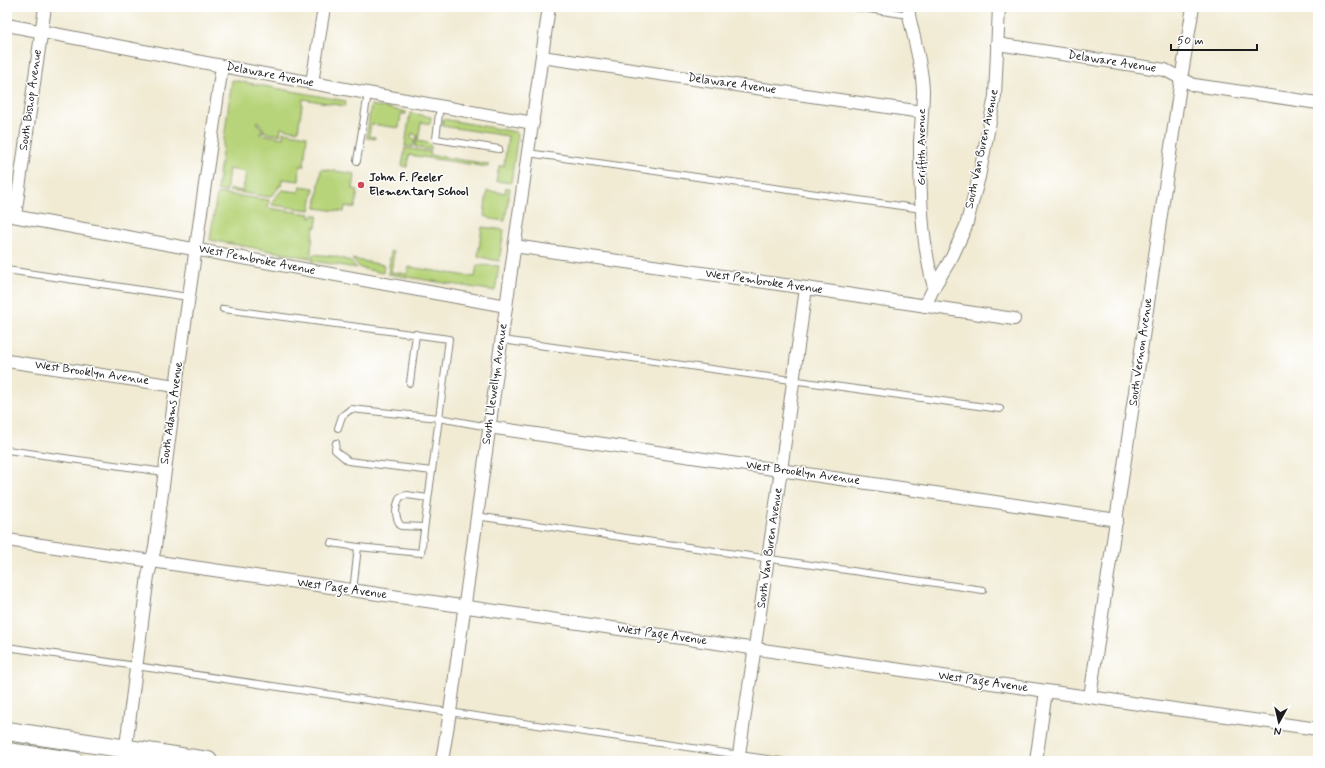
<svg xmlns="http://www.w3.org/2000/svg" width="1325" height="768" font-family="Mynerve,sans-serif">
	<rect width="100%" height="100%" fill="#fff"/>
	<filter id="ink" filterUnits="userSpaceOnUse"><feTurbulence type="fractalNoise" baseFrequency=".025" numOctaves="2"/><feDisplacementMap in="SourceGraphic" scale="8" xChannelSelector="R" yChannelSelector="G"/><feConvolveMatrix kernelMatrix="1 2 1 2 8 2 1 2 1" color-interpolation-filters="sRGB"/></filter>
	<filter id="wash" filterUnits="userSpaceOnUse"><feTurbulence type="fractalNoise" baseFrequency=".012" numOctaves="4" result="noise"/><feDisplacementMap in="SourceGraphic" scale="16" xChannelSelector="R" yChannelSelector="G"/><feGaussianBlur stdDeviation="0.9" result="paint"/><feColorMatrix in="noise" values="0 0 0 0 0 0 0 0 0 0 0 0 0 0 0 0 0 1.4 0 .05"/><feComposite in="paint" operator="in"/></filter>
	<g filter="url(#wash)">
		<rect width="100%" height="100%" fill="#f1ebd4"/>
		<g fill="#b7d47a" stroke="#6a784b">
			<path d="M 232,80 L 346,101 L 345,106 L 303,99 L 298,131 L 281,128 L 280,135 L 266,133 L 258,121 L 256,122 L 264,132 L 260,132 L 260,134 L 283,138 L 283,132 L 307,136 L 304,166 L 300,166 L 299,181 L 282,179 L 281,186 L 278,186 L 278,189 L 270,197 L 229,191 L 230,189 L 243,191 L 246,172 L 229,169 L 226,192 L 217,190 Z"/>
			<path d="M 371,105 L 406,112 L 406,114 L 401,114 L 399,128 L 371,124 L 369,136 L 375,137 L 375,139 L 366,138 Z"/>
			<path d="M 410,113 L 431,117 L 430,124 L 421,122 L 418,141 L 428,143 L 431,146 L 431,150 L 415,147 L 417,136 L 412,133 L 411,138 L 415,139 L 413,147 L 405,146 Z"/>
			<path d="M 443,119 L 516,132 L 518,134 L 511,183 L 496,181 L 499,166 L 504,166 L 508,136 L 442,126 Z"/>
			<path d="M 405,148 L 431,152 L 430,155 L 488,164 L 488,167 L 409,155 L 407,167 L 402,166 Z"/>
			<path d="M 321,169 L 355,174 L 353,189 L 358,190 L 355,208 L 345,206 L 344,212 L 316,208 Z"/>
			<path d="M 300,186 L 314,188 L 310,210 L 272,205 L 273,200 L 282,190 L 299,192 Z"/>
			<path d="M 506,187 L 510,188 L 505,221 L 491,219 L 488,217 L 484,216 L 487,191 L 505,193 Z"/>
			<path d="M 217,193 L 269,200 L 268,208 L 310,214 L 310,218 L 312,218 L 313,215 L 318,215 L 316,227 L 314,227 L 310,258 L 210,240 Z"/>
			<path d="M 482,227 L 504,230 L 499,261 C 492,260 485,258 478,256 Z"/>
			<path d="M 391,251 L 394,252 L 391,272 L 407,274 L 409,267 L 475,277 L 477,265 C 485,266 491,265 499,266 L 495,291 L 388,274 Z"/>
			<path d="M 313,254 C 327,256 347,255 357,268 L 312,261 Z"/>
			<path d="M 352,259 L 384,265 L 383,273 L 360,268 L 357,264 Z"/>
		</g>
	</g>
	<g filter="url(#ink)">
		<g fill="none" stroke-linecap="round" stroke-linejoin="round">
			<defs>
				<g id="lane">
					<path d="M 855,7 L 909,15"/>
					<path d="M 440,105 L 436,139 L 499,149"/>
					<path d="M 528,153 L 922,209"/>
					<path d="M 357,161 L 368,93"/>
					<path d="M 7,270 L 188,297"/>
					<path d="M 223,309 L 449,339 L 439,418 L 351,409 L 342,416 L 338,428"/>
					<path d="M 502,340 L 1000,409"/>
					<path d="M 410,383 L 416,334"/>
					<path d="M 336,443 L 335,450 L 348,461 L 432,471"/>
					<path d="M 7,450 L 164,472"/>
					<path d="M 476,516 L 983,590"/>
					<path d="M 424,527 L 401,526 C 394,516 395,508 400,497 L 407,495 L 428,498"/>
					<path d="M 331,543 L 358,547"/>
					<path d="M 353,591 L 358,547 L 421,553 L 439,418 L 489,427"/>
					<path d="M 7,647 L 781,761"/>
				</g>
				<g id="street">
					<path d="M 909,7 L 909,15 C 914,40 922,65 923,90 C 923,107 921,125 920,142 C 920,190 921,241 934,287"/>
					<path d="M 7,25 L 312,83 L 533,123"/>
					<path d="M 997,44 L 1165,70 L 1194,85 L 1318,103"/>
					<path d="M 542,57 L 922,112"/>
					<path d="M 312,83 L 324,7"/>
					<path d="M 7,215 L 506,306"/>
					<path d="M 15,216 L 45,7"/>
					<path d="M 514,246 L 806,288 L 1014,319"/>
					<path d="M 925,306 L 934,287 L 952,257 L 966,226 L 979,177 L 995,96 L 999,7"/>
					<path d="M 7,361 L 176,386"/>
					<path d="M 489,427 L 1117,520"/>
					<path d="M 7,540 L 1046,691 L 1318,729"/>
					<path d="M 1090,697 L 1181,79 L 1193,7"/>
					<path d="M 124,761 L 148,576 L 155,547 L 176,386 L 222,66"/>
					<path d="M 442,761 L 450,712 L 516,235 L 549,7"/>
					<path d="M 738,761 L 781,470 L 806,288"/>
					<path d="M 1036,761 L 1046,691"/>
				</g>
				<g id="secondary">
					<path d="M 7,731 L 208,761"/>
					<path d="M 7,752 L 74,761"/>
				</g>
			</defs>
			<use href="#lane" stroke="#868478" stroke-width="8"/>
			<use href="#street" stroke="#868478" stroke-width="14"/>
			<use href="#secondary" stroke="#868478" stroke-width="20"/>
			<use href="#lane" stroke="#fff" stroke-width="6"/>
			<use href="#street" stroke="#fff" stroke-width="12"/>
			<use href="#secondary" stroke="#fff" stroke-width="18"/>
		</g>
	</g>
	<circle fill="#d1495b" stroke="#fff" stroke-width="1.5" cx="361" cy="185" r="4"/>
	<g text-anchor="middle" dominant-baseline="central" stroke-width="3" stroke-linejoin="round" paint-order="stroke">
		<g font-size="12" fill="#1c1c1c" stroke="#fff">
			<text transform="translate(1112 62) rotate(9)">Delaware Avenue</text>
			<text transform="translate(270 75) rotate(11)">Delaware Avenue</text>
			<text transform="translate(732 84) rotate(8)">Delaware Avenue</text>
			<text transform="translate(31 100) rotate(-82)">South Bishop Avenue</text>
			<text transform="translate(922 147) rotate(-90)">Griffith Avenue</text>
			<text transform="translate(982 149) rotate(-78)">South Van Buren Avenue</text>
			<text transform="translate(257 260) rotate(11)">West Pembroke Avenue</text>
			<text transform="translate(764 282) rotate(8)">West Pembroke Avenue</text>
			<text transform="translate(1141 352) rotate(-82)">South Vernon Avenue</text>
			<text transform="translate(92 373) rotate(8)">West Brooklyn Avenue</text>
			<text transform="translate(495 384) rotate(-82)">South Llewellyn Avenue</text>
			<text transform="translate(172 413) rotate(-82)">South Adams Avenue</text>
			<text transform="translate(803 473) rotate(8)">West Brooklyn Avenue</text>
			<text transform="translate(770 548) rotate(-82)">South Van Buren Avenue</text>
			<text transform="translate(342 589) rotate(8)">West Page Avenue</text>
			<text transform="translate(662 635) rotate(8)">West Page Avenue</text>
			<text transform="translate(983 682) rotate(8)">West Page Avenue</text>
		</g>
		<g font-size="12" font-weight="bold" fill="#1c1c1c" stroke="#fff" text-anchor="start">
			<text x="369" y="178">John F. Peeler<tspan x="369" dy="14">Elementary School</tspan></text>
		</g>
	</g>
	<rect width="1325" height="768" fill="none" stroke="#fff" stroke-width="24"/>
	<g transform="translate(1279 722) rotate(188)" stroke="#ffffff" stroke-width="3" paint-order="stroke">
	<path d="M0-3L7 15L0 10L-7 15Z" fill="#1c1c1c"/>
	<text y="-6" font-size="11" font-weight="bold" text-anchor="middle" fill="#1c1c1c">N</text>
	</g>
	<path d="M1171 44v6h86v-6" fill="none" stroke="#1c1c1c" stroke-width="2"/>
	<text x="1177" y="44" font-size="12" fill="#1c1c1c" stroke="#ffffff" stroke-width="3" paint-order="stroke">50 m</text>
</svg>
